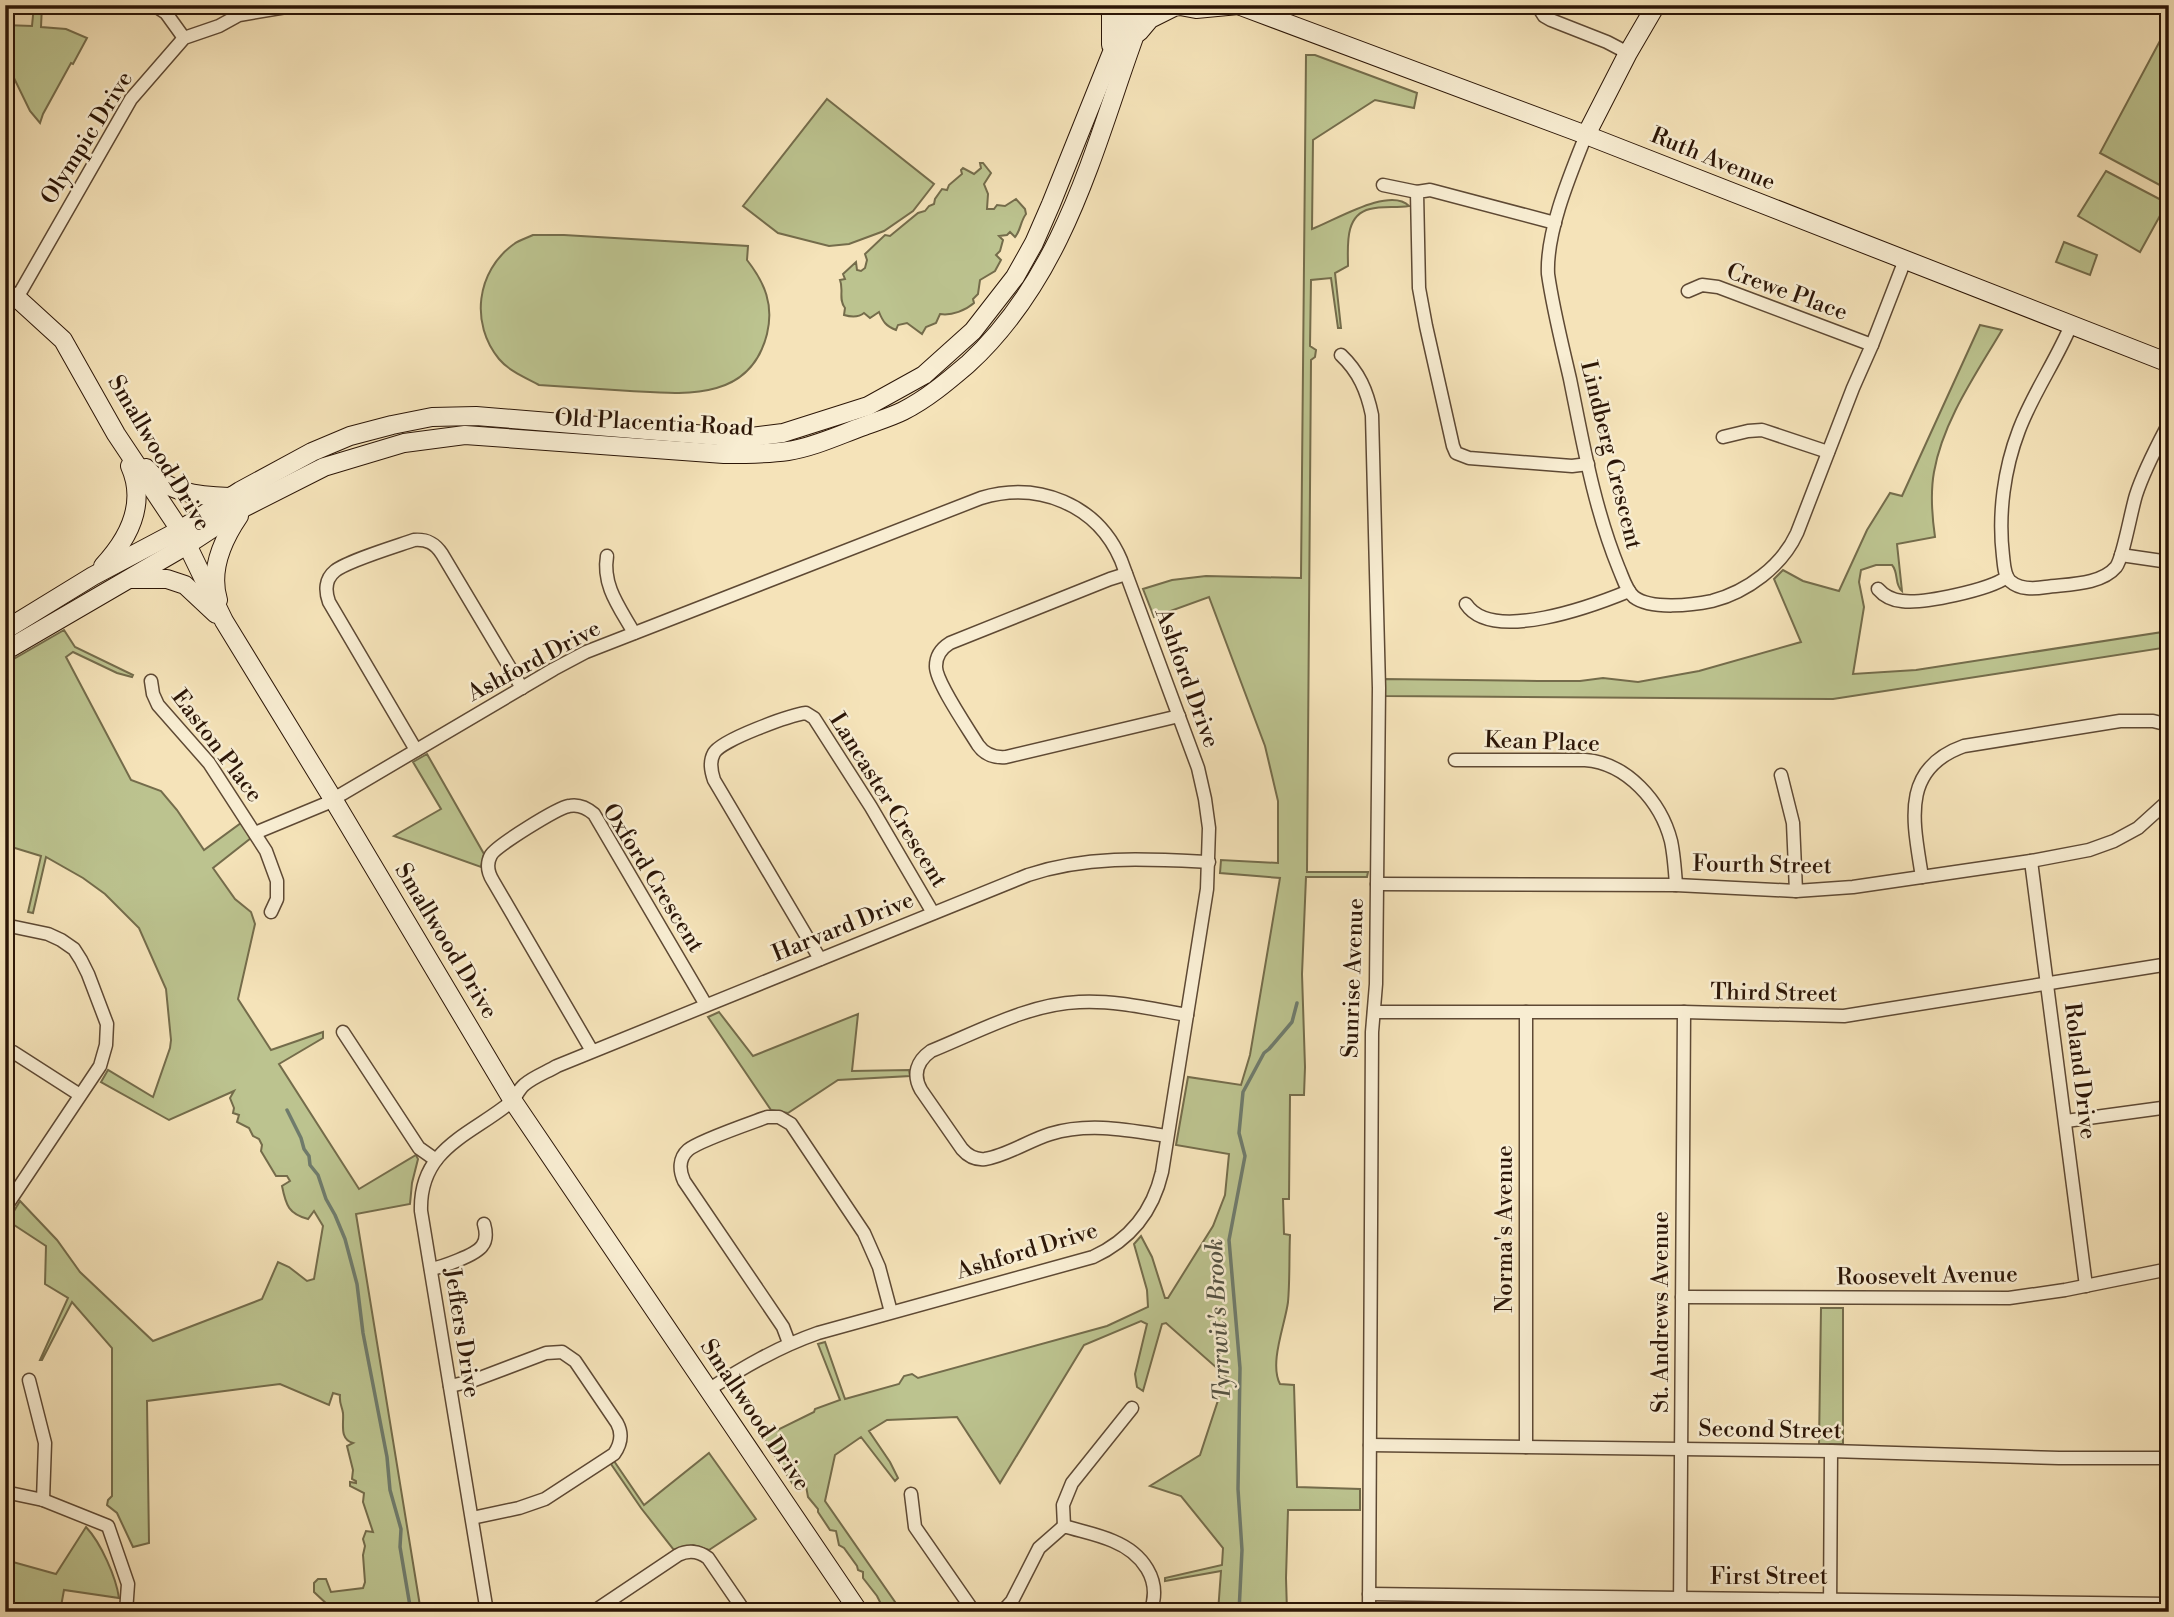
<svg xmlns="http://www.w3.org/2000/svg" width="2174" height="1617" font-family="'Libre Bodoni',serif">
	<rect width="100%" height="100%" fill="#f5e3b9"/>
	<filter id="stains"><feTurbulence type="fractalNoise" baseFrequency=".00286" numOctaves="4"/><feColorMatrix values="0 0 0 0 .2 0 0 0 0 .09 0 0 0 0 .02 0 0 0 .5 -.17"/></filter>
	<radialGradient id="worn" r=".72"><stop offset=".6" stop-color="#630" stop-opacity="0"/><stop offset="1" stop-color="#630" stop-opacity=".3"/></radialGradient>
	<g fill="#bcc38f" stroke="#746c4b" stroke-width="2">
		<path d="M 34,5 L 42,5 L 41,27 L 66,29 L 87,38 L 73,64 L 71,63 L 43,114 L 40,123 L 30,111 L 12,74 L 5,76 L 5,65 L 8,64 L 5,59 L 5,25 L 32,26 Z"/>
		<path d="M 2169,24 L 2169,190 L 2100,153 Z"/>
		<path d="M 1306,55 L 1315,55 L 1417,93 L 1414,108 L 1375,100 L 1313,140 L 1312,229 C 1334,221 1390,186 1409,206 C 1396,208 1382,206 1370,209 C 1344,215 1348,247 1348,266 L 1335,273 L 1341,328 L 1338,328 L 1331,278 L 1311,280 L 1310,346 L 1316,350 L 1315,357 L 1311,360 L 1307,872 L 1368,872 L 1367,877 L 1306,877 L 1302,974 L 1305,1067 L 1304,1095 L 1290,1095 L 1289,1199 L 1283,1199 L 1284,1234 L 1290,1235 C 1289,1257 1290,1280 1288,1302 C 1285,1325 1269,1363 1280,1384 L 1294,1385 L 1297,1487 L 1360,1489 L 1360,1510 L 1288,1510 L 1286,1578 L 1287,1612 L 1218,1612 L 1221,1571 L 1165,1581 L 1165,1578 L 1222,1565 L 1223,1548 L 1181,1496 L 1150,1486 L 1200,1455 L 1226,1376 L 1166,1323 L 1162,1324 L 1143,1391 L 1137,1387 L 1135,1374 L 1147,1324 L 1141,1321 L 1084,1345 L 1000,1483 L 957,1417 L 887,1420 L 869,1431 L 890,1462 L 898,1478 L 895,1481 L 861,1437 L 835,1455 L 825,1501 L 902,1612 L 885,1612 L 877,1596 L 863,1578 L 863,1572 L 858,1570 L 857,1566 L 844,1548 L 839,1545 L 836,1531 L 830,1530 L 818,1512 L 818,1509 L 808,1497 L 805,1480 L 794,1486 L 763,1437 L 814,1412 L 815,1409 L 840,1400 L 818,1344 L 825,1342 L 845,1399 L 899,1384 L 904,1376 L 912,1374 L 918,1378 L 1107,1326 L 1148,1307 L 1147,1290 L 1134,1244 L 1141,1236 L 1152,1257 L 1165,1298 L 1168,1298 L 1213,1226 L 1225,1195 L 1229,1154 L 1176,1145 L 1188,1077 L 1241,1085 L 1250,1055 L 1280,878 L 1220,873 L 1221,860 L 1278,863 L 1278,801 L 1265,746 L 1209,597 L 1154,617 L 1143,589 L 1172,580 L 1206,576 L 1301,578 Z"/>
		<path d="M 827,99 L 934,184 L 913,211 L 884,231 L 849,244 L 829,246 L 778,233 L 743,206 Z"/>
		<path d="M 980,163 L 983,163 L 991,173 L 984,184 L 988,194 L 987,209 L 994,209 L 997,205 L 1005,206 L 1016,199 L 1025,209 L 1026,214 C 1020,222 1021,230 1015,237 L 1010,232 L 1007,235 L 999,236 L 1003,240 L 1000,251 L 996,255 L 1001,260 L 995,271 L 980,280 L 978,294 L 973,299 L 974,303 C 966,310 952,316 940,314 L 936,323 L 926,327 L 922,334 L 907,323 L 898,325 L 896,330 C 886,326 883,322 879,312 L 870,318 L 864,313 C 858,318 851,317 844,315 L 845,308 C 838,299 844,290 840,280 L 845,279 L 843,274 L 856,262 L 857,270 L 861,271 L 865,268 L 867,260 L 865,254 L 885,235 L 890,236 L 918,213 L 925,211 L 929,206 L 934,204 L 935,199 L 942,189 L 947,190 L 949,185 L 962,174 L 961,170 L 963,168 L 974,174 L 981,168 Z"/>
		<path d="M 2106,171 L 2167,203 L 2140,252 L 2078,216 Z"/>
		<path d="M 533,235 L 564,235 L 748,246 L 747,260 C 765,283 774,305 767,334 C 750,402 684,394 630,391 C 600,389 569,387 539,385 C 526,378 509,371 499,359 C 470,324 476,271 514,244 C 519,240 527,238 533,235 Z"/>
		<path d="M 2064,242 L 2097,255 L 2090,275 L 2056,262 Z"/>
		<path d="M 1980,325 L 2002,330 C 1976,374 1943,421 1934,472 C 1930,494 1932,516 1935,537 L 1897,544 L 1902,591 C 1894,584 1899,573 1892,565 L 1876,565 L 1861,570 L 1859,582 L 1864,607 L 1853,674 L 1916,670 L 2169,631 L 2169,647 L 1833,699 L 1385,696 L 1385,679 L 1538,681 L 1580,681 L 1603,678 L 1638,682 L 1699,671 L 1801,642 L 1774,579 L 1783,570 L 1803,581 L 1839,591 L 1867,530 L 1890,493 L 1902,496 Z"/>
		<path d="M 64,630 L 75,647 L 133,675 L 132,677 L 117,673 L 73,652 L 66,657 L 131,780 L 161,791 L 177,810 L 204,850 L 241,823 L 251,838 L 213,868 L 235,899 L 251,912 L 255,924 L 238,999 L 271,1050 L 323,1032 L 323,1038 L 279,1064 L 359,1189 L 416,1155 L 418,1159 L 412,1183 L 410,1204 L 356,1214 L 421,1612 L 356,1612 L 329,1606 L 314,1592 L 314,1583 L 318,1579 L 326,1579 L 331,1592 L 363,1588 L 365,1582 L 363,1555 L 365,1546 L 363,1539 L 366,1531 L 373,1532 L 363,1502 L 364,1493 L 350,1486 L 350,1482 L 356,1483 L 356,1481 L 352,1479 L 353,1470 L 347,1446 L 353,1443 C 339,1439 344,1424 343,1413 C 342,1406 339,1403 340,1395 L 333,1393 L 329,1405 L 280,1384 L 147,1401 L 149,1543 L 133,1547 L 117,1513 L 107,1505 L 108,1500 L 112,1496 L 112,1348 L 72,1302 L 42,1360 L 40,1360 L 68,1298 L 45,1284 L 46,1246 L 8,1221 L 20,1201 L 57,1240 L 80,1272 L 153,1341 L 262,1299 L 278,1262 L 289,1267 L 307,1281 L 314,1279 L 323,1226 L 314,1211 L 308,1219 C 289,1214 286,1206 282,1186 L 290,1181 L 287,1176 L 276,1176 L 261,1151 L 262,1145 L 259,1139 L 253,1136 L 249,1128 L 237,1122 L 239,1115 L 233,1113 L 234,1108 L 230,1098 L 234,1091 L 169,1120 L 101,1082 L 108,1070 L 153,1097 L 170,1048 L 171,1040 L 166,989 L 139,928 L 105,894 L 83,878 L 46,857 L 33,913 L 28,912 L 41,856 L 5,845 L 5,664 Z"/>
		<path d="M 427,754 L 484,854 L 481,867 L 394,836 L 441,809 L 413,762 Z"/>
		<path d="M 719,1012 L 753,1056 L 858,1014 L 852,1071 L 909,1070 L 910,1076 L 838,1080 L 788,1113 L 771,1110 L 708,1017 Z"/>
		<path d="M 1821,1308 L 1843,1308 L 1843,1444 L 1819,1444 Z"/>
		<path d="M 709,1453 L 756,1519 L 709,1550 L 693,1545 L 674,1550 L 641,1508 L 611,1464 L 614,1461 L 644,1505 Z"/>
		<path d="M 86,1527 C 101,1543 116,1577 119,1598 L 64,1590 L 60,1612 L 6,1612 L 13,1562 L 56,1574 Z"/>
	</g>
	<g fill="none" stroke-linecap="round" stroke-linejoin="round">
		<g stroke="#6f7b6c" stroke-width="3.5">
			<path d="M 287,1110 L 301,1138 L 304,1149 L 309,1156 L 310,1165 L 318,1175 L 326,1199 L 335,1215 L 345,1239 L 357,1284 L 363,1333 L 387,1457 L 390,1490 L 401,1529 L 400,1547 L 411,1612"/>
			<path d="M 1239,1612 L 1242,1550 L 1238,1489 L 1240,1368 L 1229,1240 L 1245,1156 L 1239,1133 L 1243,1092 L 1264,1053 L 1269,1049 L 1292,1022 L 1297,1003"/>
		</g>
		<defs>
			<g id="street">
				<path d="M 154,5 L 166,13 L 184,38"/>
				<path d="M 1537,5 L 1544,16 L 1551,20 L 1607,42 L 1628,53"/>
				<path d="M 1586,135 C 1570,175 1546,232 1548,274 C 1553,309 1562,344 1570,379 C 1583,443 1594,508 1619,569 C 1623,578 1626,590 1634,597 C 1651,610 1693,605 1712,601 C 1747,592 1782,566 1797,533 L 1853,388 L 1872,345 L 1905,260"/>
				<path d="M 1383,185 L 1417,192"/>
				<path d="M 1555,223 L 1430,190 L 1417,192 L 1419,288 L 1426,326 L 1453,446 L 1456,453 L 1469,458 L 1572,466 L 1588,464"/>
				<path d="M 1688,291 L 1702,285 L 1718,287 L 1872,345"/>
				<path d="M 17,298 L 131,99 L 184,38 L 219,26 L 239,15 L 298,5"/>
				<path d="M 2071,325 C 2056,361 2033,393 2019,430 C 2004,469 1998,514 2003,556 C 2004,564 2004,575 2010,581 C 2020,590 2034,589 2046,587 C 2067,584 2101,585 2116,567 C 2123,558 2131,511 2136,495 C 2144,470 2157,446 2169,423"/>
				<path d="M 1341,355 C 1359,372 1367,391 1372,415 L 1379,688 L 1376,984 L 1372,1032 L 1369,1612"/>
				<path d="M 1723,437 L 1748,431 L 1762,430 L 1828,452"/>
				<path d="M 2121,555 L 2169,562"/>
				<path d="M 607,556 C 602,586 620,608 634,633"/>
				<path d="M 1126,574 L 1110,579 L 950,643 C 942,648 936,656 936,666 C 935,681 969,730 978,745 C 985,755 994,758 1006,757 L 1179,716"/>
				<path d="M 1878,589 C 1884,596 1892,600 1902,601 C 1923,604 1989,590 2007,577"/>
				<path d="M 1466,604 C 1492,644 1595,605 1629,591"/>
				<path d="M 151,681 L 153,694 L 158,705 L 209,763 L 266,851 L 277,881 L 277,899 L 271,912"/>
				<path d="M 416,750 L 329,602 C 325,591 325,579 335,571 C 347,561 397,546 414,540 C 427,539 435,543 442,554 L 522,688"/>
				<path d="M 1455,760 L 1585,760 C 1627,763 1661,802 1671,841 C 1674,855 1675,870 1676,885"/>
				<path d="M 1781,775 L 1793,823 L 1796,891"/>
				<path d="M 255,833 L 325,804 L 554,669 L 586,652 L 981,498 C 1038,481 1097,504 1121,560 L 1198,768 L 1205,799 L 1209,828 L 1207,889 L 1162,1172 C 1153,1211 1130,1240 1093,1257 L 818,1333 C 778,1347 744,1367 708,1390"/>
				<path d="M 2031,861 L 2086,1286"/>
				<path d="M 1922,877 C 1914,824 1899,769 1964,746 L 2120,721 L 2153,721 L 2169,725"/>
				<path d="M 1377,884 L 1676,885 L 1796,891 L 1853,887 L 2031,861 L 2089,850 L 2114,841 L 2138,828 L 2169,800"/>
				<path d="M 5,925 L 48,934 L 61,940 L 74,949 L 81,960 L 88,974 L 107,1024 L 106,1045 L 100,1066 L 5,1208"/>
				<path d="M 820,959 L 714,780 C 711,771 709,762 714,753 C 721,740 790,715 806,713 L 814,718 L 871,807 L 933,913"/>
				<path d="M 1374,1012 L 1684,1012 L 1844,1016 L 2169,964"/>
				<path d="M 1526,1012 L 1526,1447"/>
				<path d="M 343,1032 L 419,1148 L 436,1160"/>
				<path d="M 5,1050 L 13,1052 L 80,1095"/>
				<path d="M 592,1051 L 493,881 C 488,873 486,864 491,855 C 496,846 557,808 569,806 C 578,804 587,808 594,814 L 706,1005"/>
				<path d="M 2066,1121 L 2169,1107"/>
				<path d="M 1167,1136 C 1128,1130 1089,1122 1050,1134 C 1030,1140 1006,1156 985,1159 C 975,1160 968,1156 962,1149 L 921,1090 C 912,1074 917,1061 931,1051 C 978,1032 1028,1004 1079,1002 C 1115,1000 1152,1009 1187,1015"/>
				<path d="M 431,1269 C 442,1267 476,1255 482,1246 C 487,1240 486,1231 484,1224"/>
				<path d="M 1682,1297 L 2009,1298 L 2065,1290 L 2169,1269"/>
				<path d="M 789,1343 L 783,1327 L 684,1181 C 679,1170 679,1158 688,1150 C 698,1141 751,1123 767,1117 L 779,1117 L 791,1124 L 864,1233 L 879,1267 L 891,1312"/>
				<path d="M 29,1380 L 45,1443 L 43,1500"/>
				<path d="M 450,1386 L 472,1381 L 546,1353 L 562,1352 L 575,1361 L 617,1423 C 623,1434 621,1444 614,1454 L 545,1499 L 519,1508 L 472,1518"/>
				<path d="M 1370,1445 L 1831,1451 L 2059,1458 L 2169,1458"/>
				<path d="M 5,1492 L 43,1500 L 108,1526 L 128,1584 L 126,1612"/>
				<path d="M 911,1494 L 915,1527 L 974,1612"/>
				<path d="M 1064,1526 L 1063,1505 L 1072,1483 L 1132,1408"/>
				<path d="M 1369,1594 L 2169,1604"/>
				<path d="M 487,1612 L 421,1211 C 419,1148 471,1135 511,1102 C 516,1098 518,1090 524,1085 C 533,1077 547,1072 557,1066 L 1028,875 C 1088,855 1148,859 1209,862"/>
				<path d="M 593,1612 L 678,1555 C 688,1550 699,1551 708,1558 L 745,1612"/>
				<path d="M 1002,1612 L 1012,1601 L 1039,1548 L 1064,1526 C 1080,1531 1097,1534 1113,1541 C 1142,1553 1163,1580 1150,1612"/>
				<path d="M 1680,1612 L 1684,1012"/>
				<path d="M 1830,1612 L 1831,1451"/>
			</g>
			<g id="secondary">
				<path d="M 1108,5 L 1111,14 L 1111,45"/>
				<path d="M 1238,5 L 1586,135 L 2169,363"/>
				<path d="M 1139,32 L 1150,19 L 1174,7 L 1180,6 L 1196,9 L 1238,5"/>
				<path d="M 1586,135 L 1628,53 L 1656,5"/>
				<path d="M 5,293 L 17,298 L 63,340 L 116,434 L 180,530 L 224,621 L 333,799 L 513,1101 L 859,1612"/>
				<path d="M 146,468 C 167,493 198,496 229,497 L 232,496"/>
				<path d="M 103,566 C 129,538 147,504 130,466"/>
				<path d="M 131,579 L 167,579 L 185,585 L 216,614"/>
				<path d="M 218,600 C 209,570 222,541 239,516"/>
				<path d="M 5,630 L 93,576 L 180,530 L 240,491 L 312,452 L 350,436 L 392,425 L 432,417 L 476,416 L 743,438 L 783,433 L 868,406 L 924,375 L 973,331 L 1015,277 L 1034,243 L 1051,204 L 1131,5"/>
				<path d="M 5,651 L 187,545 L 245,507 L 324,467 L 404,443 L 465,435 L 724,454 C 745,454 767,454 788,451 C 814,447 839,435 864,426 C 877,421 891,417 903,411 C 927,399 948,381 968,364 C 1072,268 1097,131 1146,5"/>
			</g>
		</defs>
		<use href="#street" stroke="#5e4934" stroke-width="15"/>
		<use href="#secondary" stroke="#2c1607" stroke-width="20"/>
		<use href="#street" stroke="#f8edd2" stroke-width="12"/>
		<use href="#secondary" stroke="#f8edd2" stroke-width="18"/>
	</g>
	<g text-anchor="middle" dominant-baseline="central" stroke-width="5" stroke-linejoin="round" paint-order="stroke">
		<g font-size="23" fill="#2c1607" stroke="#f8edd2">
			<text transform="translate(87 138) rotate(-58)">Olympic Drive</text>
			<text transform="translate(1713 159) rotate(22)">Ruth Avenue</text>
			<text transform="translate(1787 292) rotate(20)">Crewe Place</text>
			<text transform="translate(654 423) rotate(3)">Old Placentia Road</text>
			<text transform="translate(159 453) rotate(59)">Smallwood Drive</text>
			<text transform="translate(1611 455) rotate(76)">Lindberg Crescent</text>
			<text transform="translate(534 661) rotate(-28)">Ashford Drive</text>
			<text transform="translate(1187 678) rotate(70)">Ashford Drive</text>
			<text transform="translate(1542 742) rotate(2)">Kean Place</text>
			<text transform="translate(217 746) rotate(53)">Easton Place</text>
			<text transform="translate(888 800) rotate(58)">Lancaster Crescent</text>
			<text transform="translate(1762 865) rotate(1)">Fourth Street</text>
			<text transform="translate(653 878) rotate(58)">Oxford Crescent</text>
			<text transform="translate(843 927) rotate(-22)">Harvard Drive</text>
			<text transform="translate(446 941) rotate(59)">Smallwood Drive</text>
			<text transform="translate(1353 978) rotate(-88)">Sunrise Avenue</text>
			<text transform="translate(1774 993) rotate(1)">Third Street</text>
			<text transform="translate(2080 1071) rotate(83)">Roland Drive</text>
			<text transform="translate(1505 1229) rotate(-90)">Norma's Avenue</text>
			<text transform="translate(1027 1251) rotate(-17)">Ashford Drive</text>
			<text transform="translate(1927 1276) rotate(-1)">Roosevelt Avenue</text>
			<text transform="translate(1661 1312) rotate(-90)">St. Andrews Avenue</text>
			<text transform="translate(462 1333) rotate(81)">Jeffers Drive</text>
			<text transform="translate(755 1415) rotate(56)">Smallwood Drive</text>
			<text transform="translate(1770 1430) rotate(1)">Second Street</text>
			<text x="1769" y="1577">First Street</text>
		</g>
		<g font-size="24" font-style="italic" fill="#535142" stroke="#f8edd2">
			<text transform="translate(1219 1320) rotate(-93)">Tyrrwit's Brook</text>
		</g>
	</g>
	<rect width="2174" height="1617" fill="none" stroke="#f5e3b9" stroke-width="28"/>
	<rect x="7" y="7" width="2160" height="1603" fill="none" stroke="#2c1607" stroke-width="3.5"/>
	<rect x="14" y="14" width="2146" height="1589" fill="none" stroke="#2c1607" stroke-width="2"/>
	<rect width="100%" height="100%" filter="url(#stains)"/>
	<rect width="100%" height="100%" fill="url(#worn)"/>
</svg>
